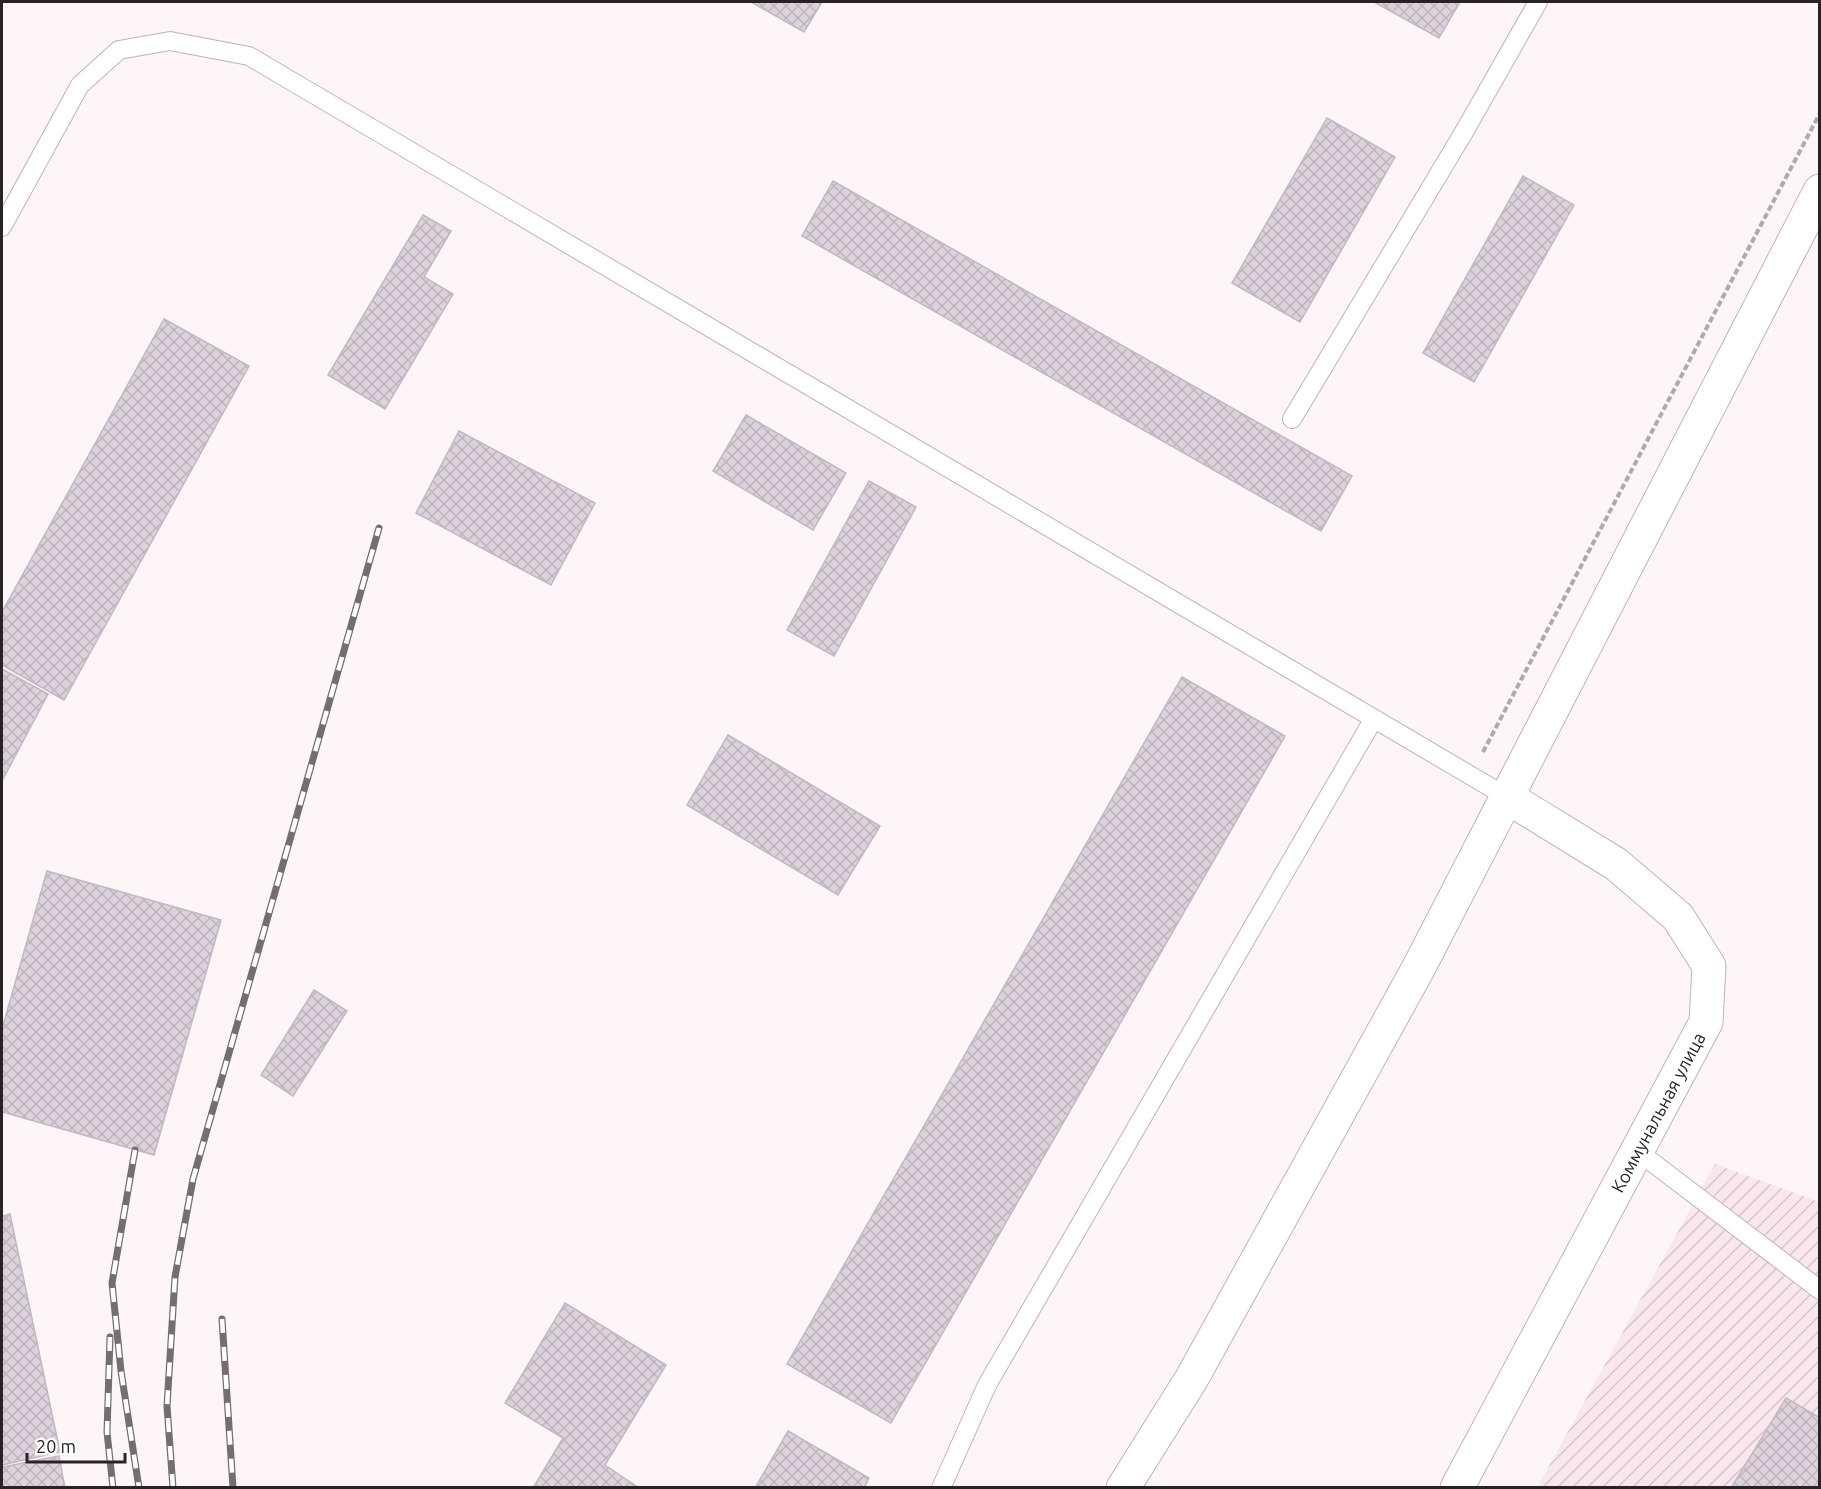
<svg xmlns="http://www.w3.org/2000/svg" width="1821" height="1489" font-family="Ubuntu,sans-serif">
	<defs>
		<pattern id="industrial-furrows" width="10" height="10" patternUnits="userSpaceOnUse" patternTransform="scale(1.5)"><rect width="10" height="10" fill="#f9e7ed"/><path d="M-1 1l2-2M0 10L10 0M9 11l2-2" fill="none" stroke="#d5c6cb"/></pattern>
		<pattern id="building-cross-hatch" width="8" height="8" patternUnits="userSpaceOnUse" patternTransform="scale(1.5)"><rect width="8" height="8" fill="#ddd2db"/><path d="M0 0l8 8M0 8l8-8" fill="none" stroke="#beb4bc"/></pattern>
	</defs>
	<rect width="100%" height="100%" fill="#fdf5f7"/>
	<path fill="url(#industrial-furrows)" d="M 1715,1164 L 1819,1202 L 1819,1487 L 1537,1488 Z"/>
	<g fill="url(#building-cross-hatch)" stroke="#c3b8c1" stroke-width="1.5">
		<path d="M 751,2 L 822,2 L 804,32 Z"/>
		<path d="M 1374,2 L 1460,2 L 1439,38 Z"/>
		<path d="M 1327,118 L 1395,157 L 1300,322 L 1232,283 Z"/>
		<path d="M 1523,176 L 1574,205 L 1474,382 L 1423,353 Z"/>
		<path d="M 833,181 L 1352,476 L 1321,531 L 802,236 Z"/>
		<path d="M 423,215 L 451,231 L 424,277 L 453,294 L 385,409 L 328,375 Z"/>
		<path d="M 164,319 L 249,366 L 64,700 L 2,665 L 2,612 Z"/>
		<path d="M 746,415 L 846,473 L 813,530 L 713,471 Z"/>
		<path d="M 459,431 L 595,503 L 551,585 L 416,513 Z"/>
		<path d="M 869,481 L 916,507 L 834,656 L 787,630 Z"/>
		<path d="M 2,669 L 48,694 L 2,781 Z"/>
		<path d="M 1182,677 L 1285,736 L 891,1423 L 787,1364 Z"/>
		<path d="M 728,735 L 880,826 L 838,895 L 687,805 Z"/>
		<path d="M 47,871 L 221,920 L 154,1155 L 2,1112 L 2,1029 Z"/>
		<path d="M 314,990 L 347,1011 L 293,1096 L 261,1075 Z"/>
		<path d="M 10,1214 L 60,1452 L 2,1465 L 2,1216 Z"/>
		<path d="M 565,1303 L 666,1365 L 605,1465 L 639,1488 L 533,1488 L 563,1438 L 505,1403 Z"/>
		<path d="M 1786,1398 L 1820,1418 L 1820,1488 L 1731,1488 Z"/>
		<path d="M 788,1431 L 869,1478 L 864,1488 L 755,1488 Z"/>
		<path d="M 59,1456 L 65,1488 L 2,1488 L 2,1467 Z"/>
	</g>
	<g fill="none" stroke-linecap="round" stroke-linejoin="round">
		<defs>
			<g id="service">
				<path d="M 2,227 L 80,85 L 119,50 L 170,41 L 249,56 L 1507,797"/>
				<path d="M 1292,419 L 1464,132 L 1538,2"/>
				<path d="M 1636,1150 L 1820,1290"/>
				<path d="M 941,1488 L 987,1385 L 1373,720"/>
			</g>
			<g id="minor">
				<path d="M 1123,1488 L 1192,1378 L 1418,969 L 1820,191"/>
				<path id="s1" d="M 1457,1488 L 1706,1022 L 1709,966 L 1678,917 L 1616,864 L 1507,797"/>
			</g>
		</defs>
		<use href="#service" stroke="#c1b3b7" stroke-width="20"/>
		<use href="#minor" stroke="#c1b3b7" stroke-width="35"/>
		<path stroke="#b0a9ab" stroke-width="4" stroke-dasharray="6 3" stroke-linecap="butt" d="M 1483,752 L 1820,113"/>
		<use href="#service" stroke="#fff" stroke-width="18"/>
		<use href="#minor" stroke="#fff" stroke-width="33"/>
		<defs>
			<g id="rail">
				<path d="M 135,1150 L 112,1283 L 121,1371 L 139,1488"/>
				<path d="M 222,1319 L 233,1488"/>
				<path d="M 110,1337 L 107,1432 L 113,1488"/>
				<path d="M 173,1488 L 167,1406 L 175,1277 L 193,1179 L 379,528"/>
			</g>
		</defs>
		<use href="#rail" stroke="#746e70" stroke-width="7"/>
		<use href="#rail" stroke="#fff" stroke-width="4.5" stroke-dasharray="14" stroke-linecap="butt"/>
	</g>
	<g text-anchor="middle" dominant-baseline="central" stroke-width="6" stroke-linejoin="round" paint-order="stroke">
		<g font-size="18" fill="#282325" stroke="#fff">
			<text stroke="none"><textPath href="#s1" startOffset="426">Коммунальная улица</textPath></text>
		</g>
	</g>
	<rect width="1821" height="1489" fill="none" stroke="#282325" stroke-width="6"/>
	<path d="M27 1453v9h98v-9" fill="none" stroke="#282325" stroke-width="3"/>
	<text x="36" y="1453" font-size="18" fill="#282325" stroke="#ffffff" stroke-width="4.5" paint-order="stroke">20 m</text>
</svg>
